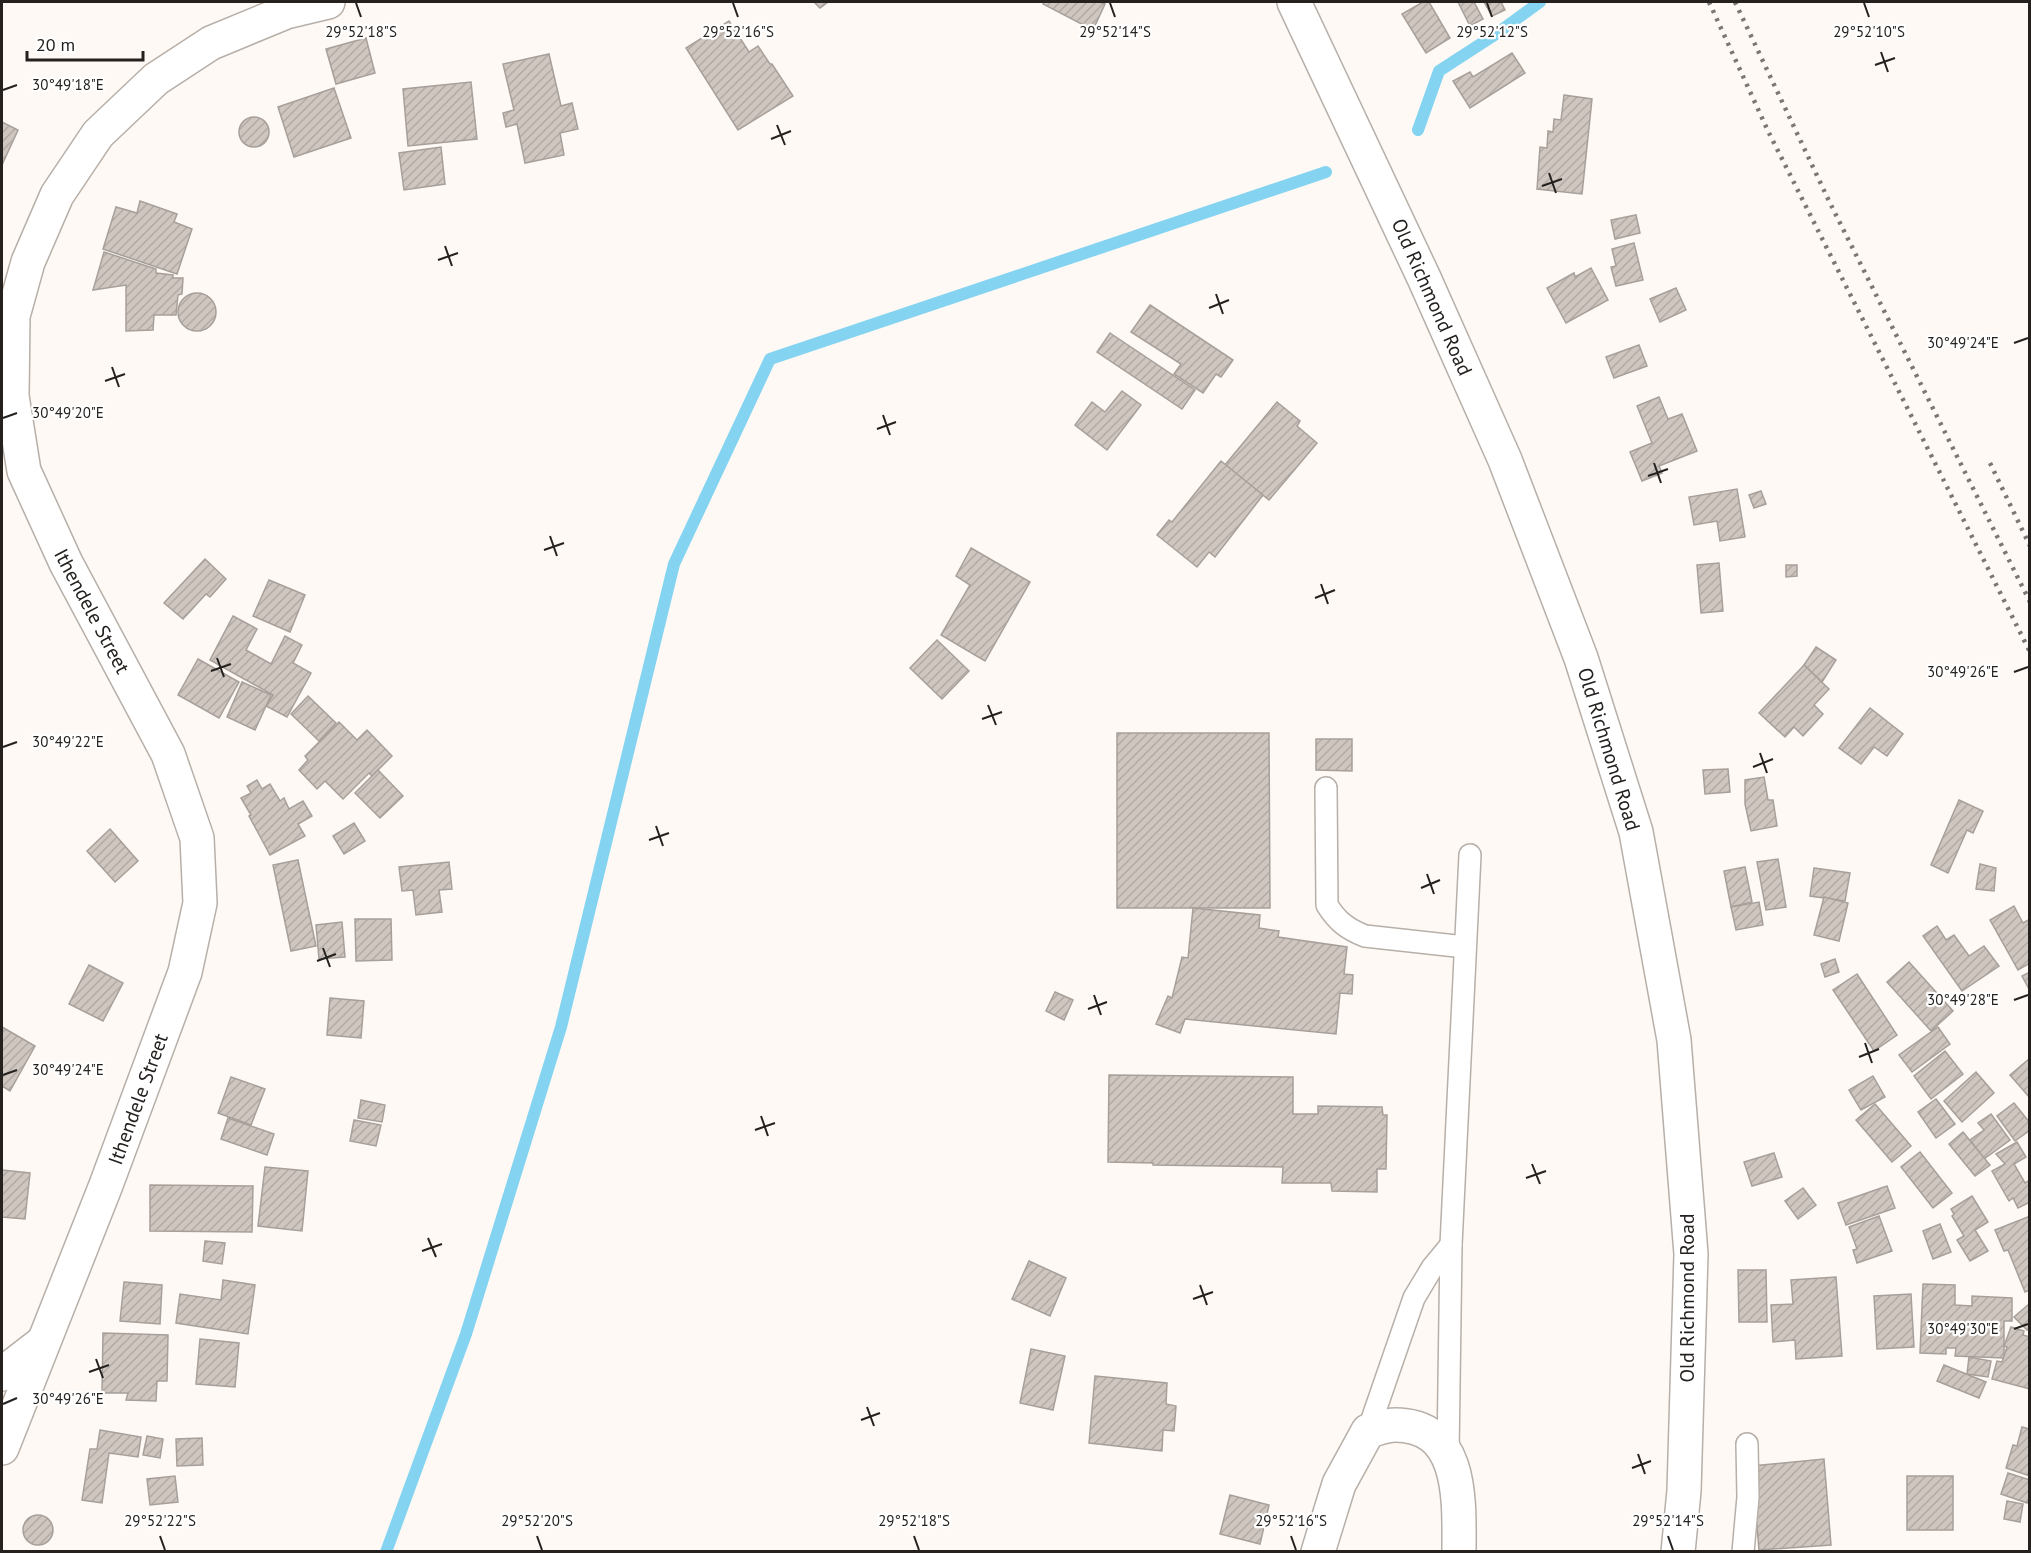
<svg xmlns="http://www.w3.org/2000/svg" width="2031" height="1553" font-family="'PT Sans',sans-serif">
	<defs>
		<pattern id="building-hatch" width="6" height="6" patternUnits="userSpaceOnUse" patternTransform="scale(1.5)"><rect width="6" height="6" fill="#d0c6c0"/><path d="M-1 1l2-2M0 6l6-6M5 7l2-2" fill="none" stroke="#b2aaa5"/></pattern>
	</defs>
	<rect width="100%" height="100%" fill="#fef9f5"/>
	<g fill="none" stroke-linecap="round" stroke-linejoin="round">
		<g stroke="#84d4f1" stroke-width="12">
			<path d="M 1418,130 L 1439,71 L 1496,34 L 1540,2"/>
			<path d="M 386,1552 L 466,1334 L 561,1027 L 674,564 L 770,359 L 1326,172"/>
		</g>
	</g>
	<g fill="url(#building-hatch)" stroke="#a79f99" stroke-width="1.5">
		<path d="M 814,2 L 828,2 L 820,8 Z"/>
		<path d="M 1044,2 L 1099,2 L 1105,4 L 1093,30 L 1043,4 Z"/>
		<path d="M 1423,2 L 1429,2 L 1450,38 L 1426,53 L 1402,14 Z"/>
		<path d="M 1458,2 L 1474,2 L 1483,19 L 1470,26 Z"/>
		<path d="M 1484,2 L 1501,2 L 1505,10 L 1492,16 Z"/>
		<path d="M 729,21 L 749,52 L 758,46 L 770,64 L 772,64 L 793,96 L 738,130 L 686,48 Z"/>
		<path d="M 366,38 L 375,73 L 336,84 L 326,49 Z"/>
		<path d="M 1512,53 L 1525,73 L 1470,108 L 1453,81 L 1470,72 L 1473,77 Z"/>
		<path d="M 549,54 L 561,106 L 572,103 L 578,129 L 560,133 L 564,155 L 525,163 L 517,124 L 506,127 L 503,113 L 514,110 L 503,64 Z"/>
		<path d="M 471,82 L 477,139 L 408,146 L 403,89 Z"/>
		<path d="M 334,88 L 351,138 L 294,157 L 278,107 Z"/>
		<path d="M 1564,95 L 1592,99 L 1582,194 L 1537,189 L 1540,147 L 1547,148 L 1548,131 L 1553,132 L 1554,119 L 1561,120 Z"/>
		<circle cx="254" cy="132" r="15"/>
		<path d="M 2,122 L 18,130 L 2,165 Z"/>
		<path d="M 441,147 L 445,184 L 404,190 L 399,153 Z"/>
		<path d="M 140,201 L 177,214 L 174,222 L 192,229 L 177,274 L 103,249 L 116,207 L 137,213 Z"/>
		<path d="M 1636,215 L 1640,233 L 1615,239 L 1611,220 Z"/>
		<path d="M 1634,243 L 1643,280 L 1616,286 L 1611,267 L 1616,266 L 1612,249 Z"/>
		<path d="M 104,252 L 156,269 L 156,273 L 173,275 L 173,278 L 183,278 L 182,294 L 178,295 L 176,315 L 154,315 L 153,330 L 126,331 L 126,285 L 93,290 Z"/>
		<path d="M 1591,268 L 1608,300 L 1566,323 L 1547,288 L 1574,273 L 1575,277 Z"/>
		<path d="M 1676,288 L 1686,310 L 1660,322 L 1650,299 Z"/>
		<circle cx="197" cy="312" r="19"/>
		<path d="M 1150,305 L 1233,360 L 1221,377 L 1216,374 L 1203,393 L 1174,374 L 1181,364 L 1131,332 Z"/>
		<path d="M 1110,333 L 1195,390 L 1182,409 L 1097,352 Z"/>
		<path d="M 1639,345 L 1647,366 L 1614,378 L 1606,357 Z"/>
		<path d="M 1122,391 L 1141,405 L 1107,450 L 1075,425 L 1092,402 L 1105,412 Z"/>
		<path d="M 1659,397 L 1668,419 L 1682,414 L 1697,451 L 1659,466 L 1662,473 L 1642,481 L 1630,452 L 1652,443 L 1637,406 Z"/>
		<path d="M 1277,402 L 1300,421 L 1297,426 L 1317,443 L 1269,500 L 1225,465 Z"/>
		<path d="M 1221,461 L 1263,495 L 1215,557 L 1209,552 L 1197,567 L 1157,535 L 1169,520 L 1172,522 Z"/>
		<path d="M 1737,489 L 1745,537 L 1720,541 L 1717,521 L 1694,525 L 1689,497 Z"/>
		<path d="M 1761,491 L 1766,504 L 1754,508 L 1749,495 Z"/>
		<path d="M 971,548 L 1030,582 L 985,661 L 941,635 L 970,585 L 956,576 Z"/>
		<path d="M 205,559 L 226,579 L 210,597 L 206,594 L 183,619 L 164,603 Z"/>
		<path d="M 1719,563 L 1723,611 L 1701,613 L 1697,565 Z"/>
		<path d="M 1786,565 L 1797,565 L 1797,576 L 1786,577 Z"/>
		<path d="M 269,580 L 305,595 L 290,632 L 253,616 Z"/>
		<path d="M 233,616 L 257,629 L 246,650 L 271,664 L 285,636 L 302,645 L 293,663 L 311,673 L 287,717 L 266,706 L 273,695 L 210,660 Z"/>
		<path d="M 937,640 L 969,671 L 942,699 L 910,668 Z"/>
		<path d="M 1816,647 L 1836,660 L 1822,682 L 1804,665 Z"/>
		<path d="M 198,659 L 239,682 L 219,718 L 178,695 Z"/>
		<path d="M 1804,665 L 1829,689 L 1814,705 L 1823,714 L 1803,736 L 1794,727 L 1785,737 L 1759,713 Z"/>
		<path d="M 242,682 L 271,695 L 255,730 L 227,717 Z"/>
		<path d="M 308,696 L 336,723 L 319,741 L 291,714 Z"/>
		<path d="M 1870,708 L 1903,734 L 1887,756 L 1874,747 L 1861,764 L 1839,748 Z"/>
		<path d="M 339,722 L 357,740 L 367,730 L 392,756 L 372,776 L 369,773 L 343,799 L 325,781 L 317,789 L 299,770 L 308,760 L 305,756 Z"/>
		<path d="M 1117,733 L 1269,733 L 1270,908 L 1117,908 Z"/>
		<path d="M 1316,739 L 1352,739 L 1352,771 L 1316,770 Z"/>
		<path d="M 1728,769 L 1730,792 L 1705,794 L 1703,770 Z"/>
		<path d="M 378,770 L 403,796 L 380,818 L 355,793 Z"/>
		<path d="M 1764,777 L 1768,800 L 1773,800 L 1777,826 L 1751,831 L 1745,804 L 1745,780 Z"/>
		<path d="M 257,780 L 262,789 L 270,784 L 280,801 L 284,798 L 289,809 L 303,801 L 312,816 L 298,824 L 305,836 L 270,855 L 249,816 L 251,815 L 241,798 L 251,793 L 247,786 Z"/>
		<path d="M 1959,800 L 1983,811 L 1973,833 L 1967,830 L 1948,873 L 1931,865 Z"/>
		<path d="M 354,823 L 365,841 L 344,854 L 333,836 Z"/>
		<path d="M 110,829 L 138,861 L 115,882 L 87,851 Z"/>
		<path d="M 1778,859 L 1786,907 L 1766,910 L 1757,862 Z"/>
		<path d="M 298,860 L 316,946 L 291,951 L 273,865 Z"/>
		<path d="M 449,862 L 452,889 L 439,890 L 442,912 L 416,915 L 413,890 L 402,891 L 399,867 Z"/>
		<path d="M 1980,864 L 1996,868 L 1994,891 L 1976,889 Z"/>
		<path d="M 1745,867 L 1752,902 L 1731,907 L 1724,871 Z"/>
		<path d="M 1814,868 L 1850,873 L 1845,901 L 1810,896 Z"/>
		<path d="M 1824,897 L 1848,903 L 1839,941 L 1814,935 Z"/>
		<path d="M 1759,902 L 1763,925 L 1736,930 L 1731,907 Z"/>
		<path d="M 2014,906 L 2023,923 L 2030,919 L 2030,963 L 2018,970 L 1990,920 Z"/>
		<path d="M 1193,908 L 1260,915 L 1259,928 L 1279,931 L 1278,937 L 1347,947 L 1344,974 L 1353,975 L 1352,994 L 1340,993 L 1336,1034 L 1185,1019 L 1180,1033 L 1156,1024 L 1168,996 L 1172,998 L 1182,957 L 1188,958 Z"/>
		<path d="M 355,919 L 391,919 L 392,960 L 356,961 Z"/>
		<path d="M 342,922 L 345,957 L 319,959 L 316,925 Z"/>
		<path d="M 1937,926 L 1946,940 L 1954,935 L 1969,956 L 1984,946 L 1999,966 L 1962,991 L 1923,936 Z"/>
		<path d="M 1835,959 L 1839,972 L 1825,977 L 1821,964 Z"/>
		<path d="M 1909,962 L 1953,1011 L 1931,1031 L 1887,982 Z"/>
		<path d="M 89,965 L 123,983 L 103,1021 L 69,1004 Z"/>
		<path d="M 2030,972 L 2030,991 L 2022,976 Z"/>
		<path d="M 1857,974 L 1897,1035 L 1874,1051 L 1833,990 Z"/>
		<path d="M 1055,992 L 1073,1000 L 1064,1020 L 1046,1011 Z"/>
		<path d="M 330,998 L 364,1001 L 361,1038 L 327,1035 Z"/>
		<path d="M 2,1027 L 35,1046 L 10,1091 L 2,1086 Z"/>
		<path d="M 1938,1027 L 1950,1044 L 1912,1072 L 1899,1055 Z"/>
		<path d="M 1945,1051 L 1963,1074 L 1931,1099 L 1914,1076 Z"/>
		<path d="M 2030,1058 L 2030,1098 L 2010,1075 Z"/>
		<path d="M 1976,1072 L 1994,1093 L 1962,1122 L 1944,1101 Z"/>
		<path d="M 1109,1075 L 1293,1077 L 1293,1114 L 1318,1114 L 1318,1106 L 1382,1107 L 1383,1115 L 1387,1115 L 1386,1169 L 1377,1169 L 1377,1192 L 1332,1191 L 1331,1183 L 1282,1183 L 1283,1167 L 1153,1165 L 1153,1163 L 1108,1162 Z"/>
		<path d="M 1873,1076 L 1885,1097 L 1861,1110 L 1849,1090 Z"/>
		<path d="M 231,1077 L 265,1089 L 251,1125 L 218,1113 Z"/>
		<path d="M 1936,1099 L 1955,1124 L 1936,1138 L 1918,1112 Z"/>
		<path d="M 361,1100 L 385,1105 L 382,1122 L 358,1118 Z"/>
		<path d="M 2014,1103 L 2030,1123 L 2030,1130 L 2015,1141 L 1997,1116 Z"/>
		<path d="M 1875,1104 L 1911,1146 L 1892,1162 L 1856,1120 Z"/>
		<path d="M 1991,1114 L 2010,1140 L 1984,1159 L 1970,1140 L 1984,1130 L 1978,1123 Z"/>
		<path d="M 228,1118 L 274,1134 L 267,1155 L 221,1139 Z"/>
		<path d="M 354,1120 L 381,1125 L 376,1146 L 350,1141 Z"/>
		<path d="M 1963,1132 L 1990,1165 L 1975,1176 L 1949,1144 Z"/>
		<path d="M 2017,1142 L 2026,1157 L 2014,1164 L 2025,1183 L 2030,1180 L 2030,1202 L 2018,1208 L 2013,1198 L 2009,1201 L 1992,1171 L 2005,1164 L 1996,1154 Z"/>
		<path d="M 1920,1152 L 1952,1193 L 1933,1208 L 1901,1167 Z"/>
		<path d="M 1774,1153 L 1782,1177 L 1752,1186 L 1744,1162 Z"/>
		<path d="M 265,1167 L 308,1171 L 302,1231 L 258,1226 Z"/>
		<path d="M 2,1170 L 30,1173 L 25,1219 L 2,1217 Z"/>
		<path d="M 150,1185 L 253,1186 L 252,1232 L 150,1231 Z"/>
		<path d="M 1887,1186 L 1895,1208 L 1846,1225 L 1838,1203 Z"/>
		<path d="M 1803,1188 L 1816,1205 L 1798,1219 L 1785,1201 Z"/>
		<path d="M 1972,1196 L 1988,1222 L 1975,1230 L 1988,1251 L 1970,1261 L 1957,1240 L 1964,1236 L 1952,1216 L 1954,1214 L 1951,1209 Z"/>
		<path d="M 1879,1216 L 1892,1251 L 1857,1263 L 1853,1250 L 1857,1249 L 1849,1227 Z"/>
		<path d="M 2030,1216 L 2030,1290 L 2025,1292 L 2008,1250 L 2004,1251 L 1995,1230 Z"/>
		<path d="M 1940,1224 L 1951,1252 L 1933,1259 L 1923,1231 Z"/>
		<path d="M 205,1241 L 225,1243 L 222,1264 L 203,1261 Z"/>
		<path d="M 1029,1261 L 1066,1278 L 1050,1316 L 1012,1299 Z"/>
		<path d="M 1738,1270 L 1766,1270 L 1767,1322 L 1739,1322 Z"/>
		<path d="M 1836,1277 L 1842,1356 L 1796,1359 L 1795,1340 L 1773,1342 L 1771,1305 L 1793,1304 L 1791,1280 Z"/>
		<path d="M 223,1280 L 255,1285 L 248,1334 L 176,1323 L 180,1294 L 221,1300 Z"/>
		<path d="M 124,1282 L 162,1285 L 160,1324 L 120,1321 Z"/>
		<path d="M 1923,1284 L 1955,1285 L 1955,1305 L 1972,1306 L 1972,1296 L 2012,1298 L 2012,1321 L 2004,1321 L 2004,1358 L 1955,1356 L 1956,1348 L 1946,1348 L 1946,1354 L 1920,1353 Z"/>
		<path d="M 1911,1294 L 1914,1347 L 1877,1349 L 1874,1296 Z"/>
		<path d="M 2029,1304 L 2030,1328 L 2027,1330 L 2014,1317 Z"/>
		<path d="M 2011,1327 L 2024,1331 L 2023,1335 L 2030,1337 L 2030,1389 L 1992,1379 L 1997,1361 L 2002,1362 L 2007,1347 L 2004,1346 Z"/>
		<path d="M 103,1333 L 168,1335 L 167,1381 L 157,1381 L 156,1401 L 126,1400 L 128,1393 L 102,1393 Z"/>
		<path d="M 200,1339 L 239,1343 L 235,1387 L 196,1384 Z"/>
		<path d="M 1031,1349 L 1065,1356 L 1053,1410 L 1020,1403 Z"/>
		<path d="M 1969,1357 L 1991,1361 L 1988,1377 L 1967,1374 Z"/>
		<path d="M 1944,1365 L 1986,1382 L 1979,1398 L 1937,1381 Z"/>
		<path d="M 1095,1376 L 1167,1383 L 1166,1404 L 1176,1406 L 1174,1431 L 1163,1430 L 1162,1451 L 1089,1443 Z"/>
		<path d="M 2022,1427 L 2030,1429 L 2030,1476 L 2006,1468 L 2013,1445 L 2017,1446 Z"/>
		<path d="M 100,1430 L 141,1437 L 138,1457 L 109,1453 L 102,1503 L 82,1500 L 90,1449 L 97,1449 Z"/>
		<path d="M 147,1436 L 163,1439 L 160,1458 L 143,1455 Z"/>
		<path d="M 202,1438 L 203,1465 L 177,1466 L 176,1439 Z"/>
		<path d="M 1824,1459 L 1831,1545 L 1759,1550 L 1752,1466 Z"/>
		<path d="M 2008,1473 L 2030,1480 L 2030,1496 L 2027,1503 L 2001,1494 Z"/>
		<path d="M 175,1476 L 178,1502 L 150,1505 L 147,1479 Z"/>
		<rect x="1907" y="1476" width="46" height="54"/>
		<path d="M 1230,1495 L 1269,1505 L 1260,1544 L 1220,1534 Z"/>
		<path d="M 2007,1501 L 2023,1504 L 2020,1522 L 2004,1519 Z"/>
		<circle cx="38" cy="1530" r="15"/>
	</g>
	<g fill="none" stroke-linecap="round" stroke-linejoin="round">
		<defs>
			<g id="service">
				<path d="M 1326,788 L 1327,905 C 1337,921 1347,929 1365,936 L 1465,947"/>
				<path d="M 1368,1431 L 1414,1298 L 1432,1268 L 1451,1245"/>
				<path d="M 1448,1454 L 1451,1245 L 1470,855"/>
				<path d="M 1743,1552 L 1748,1497 L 1747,1444"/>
			</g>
			<g id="minor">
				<path d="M 2,1374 L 42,1343"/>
				<path d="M 2,1448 L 106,1185 L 185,972 L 200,903 L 197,838 L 168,754 L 66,563 L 24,471 L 12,396 L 13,316 L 28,262 L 57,195 L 98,134 L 156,79 L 211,43 L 286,12 L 328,2"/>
				<path d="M 1318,1552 L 1339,1484 L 1368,1431 C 1377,1429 1386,1425 1395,1425 C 1464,1425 1459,1502 1459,1552"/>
			</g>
			<path id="tertiary" d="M 1294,2 L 1424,278 L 1505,460 L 1581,658 L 1636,832 L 1674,1040 L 1691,1254 L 1684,1491 L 1678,1552"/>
		</defs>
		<use href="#service" stroke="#b7afa8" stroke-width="24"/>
		<use href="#minor" stroke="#b7afa8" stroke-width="36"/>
		<use href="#tertiary" stroke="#b7afa8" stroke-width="36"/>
		<use href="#service" stroke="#fff" stroke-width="21"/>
		<use href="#minor" stroke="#fff" stroke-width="33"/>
		<use href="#tertiary" stroke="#fff" stroke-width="33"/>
		<g stroke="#7a7774" stroke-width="4.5" stroke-dasharray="3 6" stroke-linecap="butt">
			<path d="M 1709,2 L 1768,131 L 2030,652"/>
			<path d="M 1735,2 L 1829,201 L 2030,602"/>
			<path d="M 1990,463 L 2030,546"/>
		</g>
	</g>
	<path fill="none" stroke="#24211f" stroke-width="2" d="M 356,3 L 361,17M 733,3 L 738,17M 1110,3 L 1115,17M 1487,3 L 1492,17M 1864,3 L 1869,17M 1881,52 L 1888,72M 1875,65 L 1895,58M 3,90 L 17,85M 777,125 L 785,145M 771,139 L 791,131M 1549,173 L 1556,193M 1542,186 L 1562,179M 445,246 L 452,266M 438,260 L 458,253M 1216,294 L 1223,314M 1209,308 L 1229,300M 2014,343 L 2028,338M 112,367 L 119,387M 105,381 L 125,374M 883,415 L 890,435M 3,418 L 17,413M 877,429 L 896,422M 1654,463 L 1661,483M 1648,476 L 1668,469M 550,536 L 557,556M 544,550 L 564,543M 1321,584 L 1328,604M 1315,598 L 1335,590M 217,658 L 224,677M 211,671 L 231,664M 2014,672 L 2028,667M 988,705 L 996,725M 982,719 L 1002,712M 3,747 L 17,742M 1760,753 L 1767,773M 1753,767 L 1773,759M 656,826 L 663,846M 649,840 L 669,833M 1427,874 L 1434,894M 1421,888 L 1440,880M 323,948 L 330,967M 317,961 L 336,954M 1094,995 L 1101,1015M 2014,1000 L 2028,995M 1088,1009 L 1107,1002M 1865,1043 L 1872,1063M 1859,1057 L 1879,1049M 3,1075 L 17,1070M 761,1116 L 768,1136M 755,1130 L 775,1123M 1532,1164 L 1540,1184M 1526,1178 L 1546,1171M 428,1238 L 436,1257M 422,1251 L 442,1244M 1200,1285 L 1207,1305M 1193,1299 L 1213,1292M 2014,1329 L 2028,1324M 96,1359 L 103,1378M 89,1372 L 109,1365M 3,1404 L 17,1398M 867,1407 L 874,1426M 861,1420 L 880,1413M 1638,1454 L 1645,1474M 1632,1468 L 1651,1461M 160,1536 L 165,1550M 537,1536 L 542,1550M 914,1536 L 919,1550M 1291,1536 L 1296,1550M 1668,1536 L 1673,1550"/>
	<g text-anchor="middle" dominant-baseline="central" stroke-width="4.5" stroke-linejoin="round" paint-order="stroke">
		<g font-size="20" fill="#24211f" stroke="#fff">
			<text transform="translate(1432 297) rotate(66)">Old Richmond Road</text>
			<text transform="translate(92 611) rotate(62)">Ithendele Street</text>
			<text transform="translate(1609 749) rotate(73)">Old Richmond Road</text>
			<text transform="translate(138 1099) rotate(-70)">Ithendele Street</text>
			<text transform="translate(1687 1298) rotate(-90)">Old Richmond Road</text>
		</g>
	</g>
	<g font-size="15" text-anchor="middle" fill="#24211f" stroke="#fff" stroke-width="4.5" stroke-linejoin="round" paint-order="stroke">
		<text x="361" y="37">29°52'18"S</text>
		<text x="738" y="37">29°52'16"S</text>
		<text x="1115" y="37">29°52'14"S</text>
		<text x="1492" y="37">29°52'12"S</text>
		<text x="1869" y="37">29°52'10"S</text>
		<text x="68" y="90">30°49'18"E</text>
		<text x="1963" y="348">30°49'24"E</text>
		<text x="68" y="418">30°49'20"E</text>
		<text x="1963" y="677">30°49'26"E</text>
		<text x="68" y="747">30°49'22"E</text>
		<text x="1963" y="1005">30°49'28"E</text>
		<text x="68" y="1075">30°49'24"E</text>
		<text x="1963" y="1334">30°49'30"E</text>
		<text x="68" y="1404">30°49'26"E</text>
		<text x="160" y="1526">29°52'22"S</text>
		<text x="537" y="1526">29°52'20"S</text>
		<text x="914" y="1526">29°52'18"S</text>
		<text x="1291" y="1526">29°52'16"S</text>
		<text x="1668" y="1526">29°52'14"S</text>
	</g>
	<rect width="2031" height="1553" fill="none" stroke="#24211f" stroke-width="6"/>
	<path d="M27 51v9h116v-9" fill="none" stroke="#24211f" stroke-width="3"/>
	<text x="36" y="51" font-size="18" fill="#24211f" stroke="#ffffff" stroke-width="4.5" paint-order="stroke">20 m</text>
</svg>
